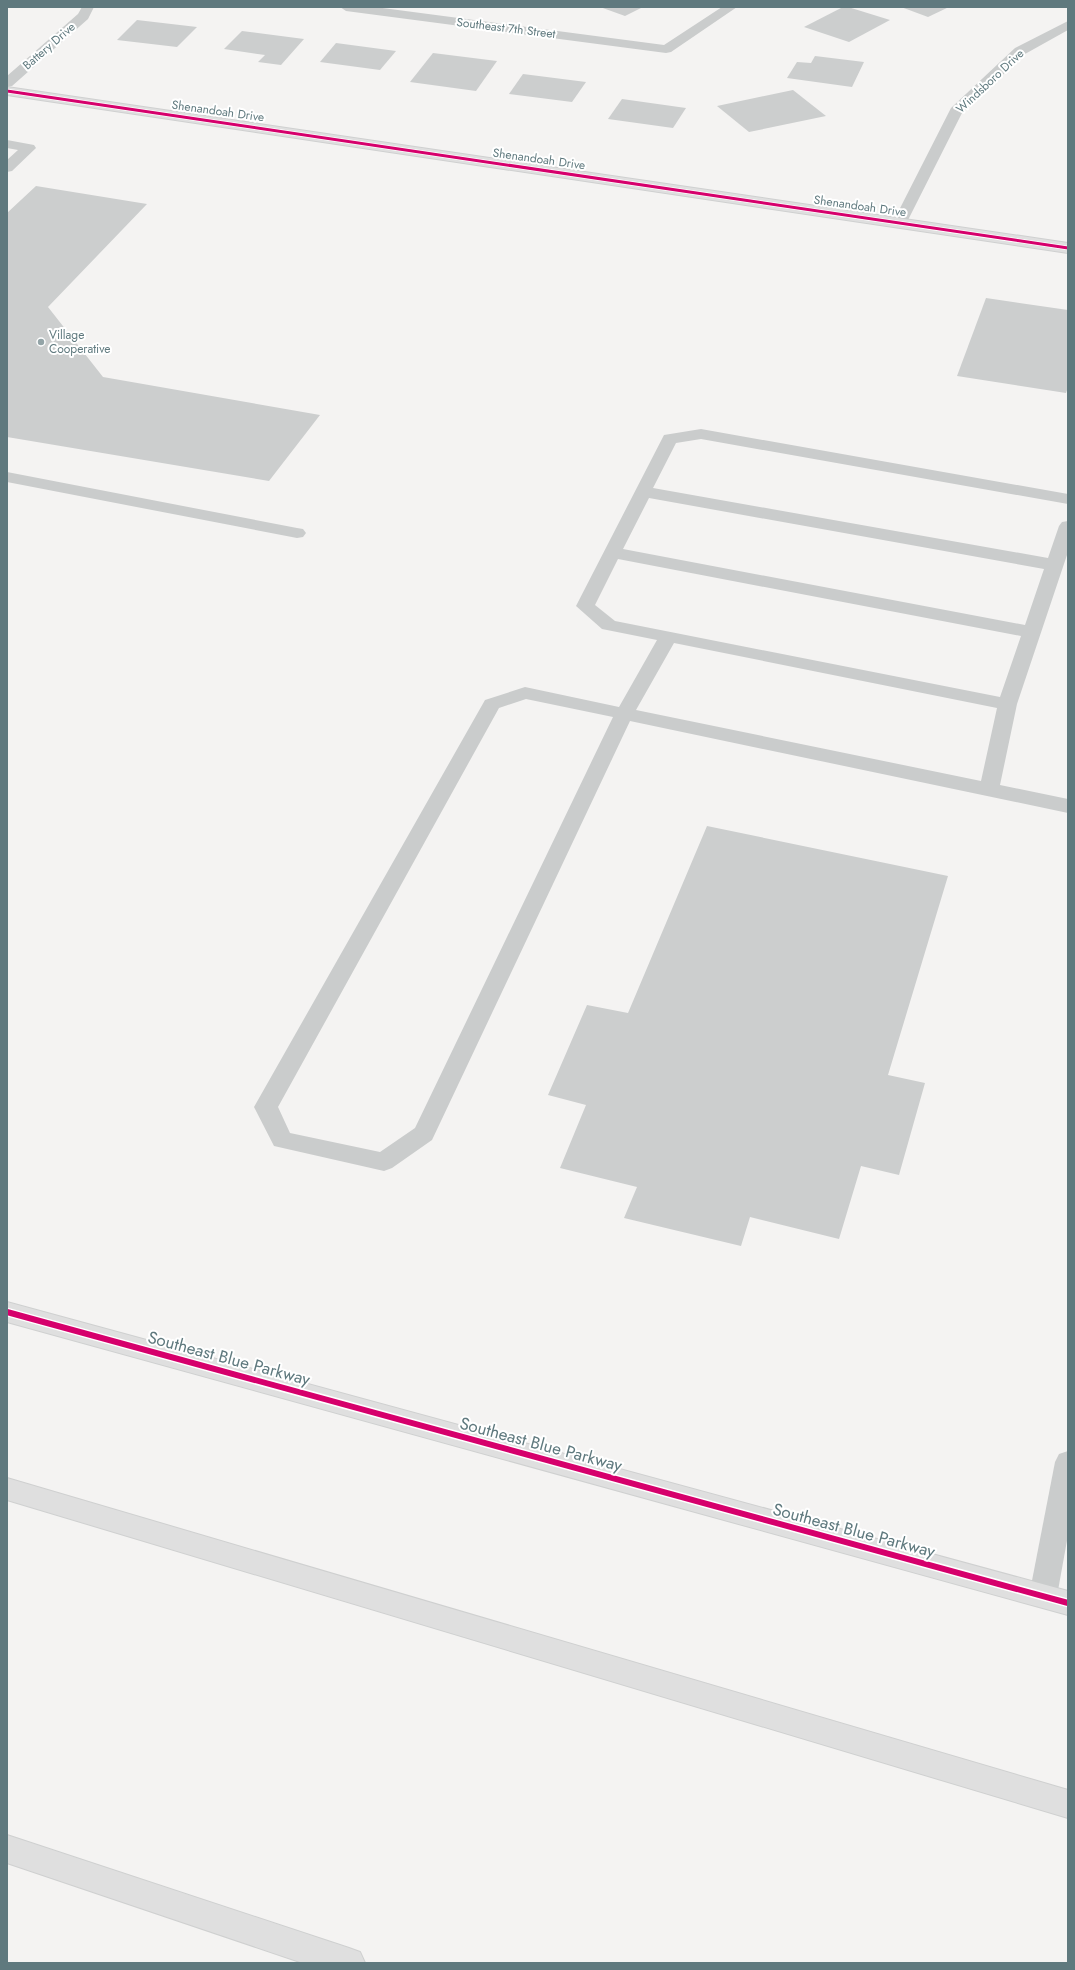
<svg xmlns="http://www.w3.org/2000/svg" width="1075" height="1970" font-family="Jost,sans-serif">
	<rect width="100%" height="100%" fill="#f4f3f2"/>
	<g fill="#cccece">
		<path d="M 600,7 L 643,7 L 625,16 Z"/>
		<path d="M 843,7 L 848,7 L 890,20 L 849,42 L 804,27 Z"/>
		<path d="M 901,7 L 949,7 L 928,17 Z"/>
		<path d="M 137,20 L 197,27 L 177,47 L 117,40 Z"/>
		<path d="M 242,31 L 304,39 L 281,65 L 258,62 L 265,55 L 224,49 Z"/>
		<path d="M 336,43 L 396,51 L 380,70 L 320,62 Z"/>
		<path d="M 433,53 L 497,61 L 476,91 L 410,82 Z"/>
		<path d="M 815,56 L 864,62 L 852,87 L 787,78 L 797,62 L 811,63 Z"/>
		<path d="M 523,74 L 586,82 L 572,102 L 509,94 Z"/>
		<path d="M 793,90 L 826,116 L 749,132 L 717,106 Z"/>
		<path d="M 622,99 L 686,108 L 673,128 L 608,119 Z"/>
		<path d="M 36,186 L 147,204 L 48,307 L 103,377 L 320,415 L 269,481 L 7,437 L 7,213 Z"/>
		<path d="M 986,298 L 1068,310 L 1068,387 L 1066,393 L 957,376 Z"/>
		<path d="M 707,826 L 948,876 L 888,1075 L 925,1083 L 899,1175 L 861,1166 L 839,1239 L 750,1217 L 741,1246 L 624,1218 L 637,1187 L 560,1168 L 586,1105 L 548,1095 L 587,1005 L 628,1013 Z"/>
	</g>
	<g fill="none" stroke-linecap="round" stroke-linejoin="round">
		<defs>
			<g id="secondary">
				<path d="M 7,87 L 1068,243 L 1068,253 L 7,95 Z"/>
				<path d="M 7,1302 L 1068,1591 L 1068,1615 L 7,1322 Z"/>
			</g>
			<g id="highway">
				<path d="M 7,1478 L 1068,1790 L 1068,1818 L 7,1500 Z"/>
				<path d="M 7,1835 L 349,1948 L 360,1952 L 365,1963 L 303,1963 L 7,1863 Z"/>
			</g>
		</defs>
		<use href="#secondary" stroke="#cfd0d0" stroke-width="2"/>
		<use href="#highway" stroke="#cfd0d0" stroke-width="2"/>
		<g fill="#cacccc" fill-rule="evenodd">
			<path d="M 7,140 L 34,145 L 36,148 L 12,171 L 7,172 L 7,160 L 18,150 L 7,148 Z"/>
			<path d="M 701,429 L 1068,494 L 1068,504 L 701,439 L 676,443 L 653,488 L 1048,558 L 1059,526 L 1062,522 L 1068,521 L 1068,552 L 1017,704 L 1000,785 L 1068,799 L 1068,813 L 630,721 L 432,1140 L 392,1168 L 384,1171 L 274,1146 L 254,1107 L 485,700 L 525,687 L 619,707 L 657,640 L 602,629 L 576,606 L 664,435 ZM 649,498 L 1044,569 L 1025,625 L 623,549 ZM 618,559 L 1021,636 L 1000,697 L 615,621 L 595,605 ZM 674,643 L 997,708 L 981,781 L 636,710 ZM 526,699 L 613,717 L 415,1128 L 380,1152 L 290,1133 L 278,1107 L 499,708 Z"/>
			<path d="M 7,472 L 297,528 L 303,529 L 306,533 L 303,537 L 297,538 L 7,482 Z"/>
		</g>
		<g fill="#cacccc" fill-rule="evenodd">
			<path d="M 82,7 L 94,7 L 88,19 L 12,86 L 7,87 L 7,76 L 78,14 Z"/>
			<path d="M 340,7 L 375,7 L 664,45 L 722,7 L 737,7 L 671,52 L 666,53 L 346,11 Z"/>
			<path d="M 1068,21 L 1068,30 L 1025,54 L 962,113 L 907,222 L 905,225 L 895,225 L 893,222 L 951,108 L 1015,48 Z"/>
			<path d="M 1068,1451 L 1068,1535 L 1057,1596 L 1053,1605 L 1043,1608 L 1033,1605 L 1029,1596 L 1055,1462 L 1059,1454 Z"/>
		</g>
		<use href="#secondary" fill="#dfdfdf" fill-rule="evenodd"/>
		<use href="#highway" fill="#dfdfdf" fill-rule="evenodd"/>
		<defs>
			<path id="cycleway-far1" d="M 7,91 L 1068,248"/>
			<path id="cycleway" d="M 7,1312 L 1068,1603"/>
		</defs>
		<use href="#cycleway-far1" stroke="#fff" stroke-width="4.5"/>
		<use href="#cycleway" stroke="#fff" stroke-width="9"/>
		<use href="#cycleway-far1" stroke="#d6006c" stroke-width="3"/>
		<use href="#cycleway" stroke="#d6006c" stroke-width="6"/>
	</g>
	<circle fill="#93a4a7" stroke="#fff" stroke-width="1.5" cx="41" cy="342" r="4"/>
	<g text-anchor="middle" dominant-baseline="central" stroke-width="4" stroke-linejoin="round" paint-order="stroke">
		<g font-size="12" fill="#5f797e" stroke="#fff">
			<text transform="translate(506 28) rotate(7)">Southeast 7th Street</text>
			<text transform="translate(49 46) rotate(-41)">Battery Drive</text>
			<text transform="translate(990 81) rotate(-43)">Windsboro Drive</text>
			<text transform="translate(218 111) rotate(8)">Shenandoah Drive</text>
			<text transform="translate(539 159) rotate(8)">Shenandoah Drive</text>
			<text transform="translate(860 206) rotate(8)">Shenandoah Drive</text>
		</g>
		<g font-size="12" fill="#5f797e" stroke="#fff" text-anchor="start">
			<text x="49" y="335">Village<tspan x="49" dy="14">Cooperative</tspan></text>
		</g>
		<g font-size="17" fill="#5f797e" stroke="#fff">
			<text transform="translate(229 1358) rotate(15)">Southeast Blue Parkway</text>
			<text transform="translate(541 1444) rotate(15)">Southeast Blue Parkway</text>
			<text transform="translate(854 1530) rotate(15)">Southeast Blue Parkway</text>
		</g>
	</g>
	<rect width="1075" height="1970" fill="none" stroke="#5f797e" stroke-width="16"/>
</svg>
